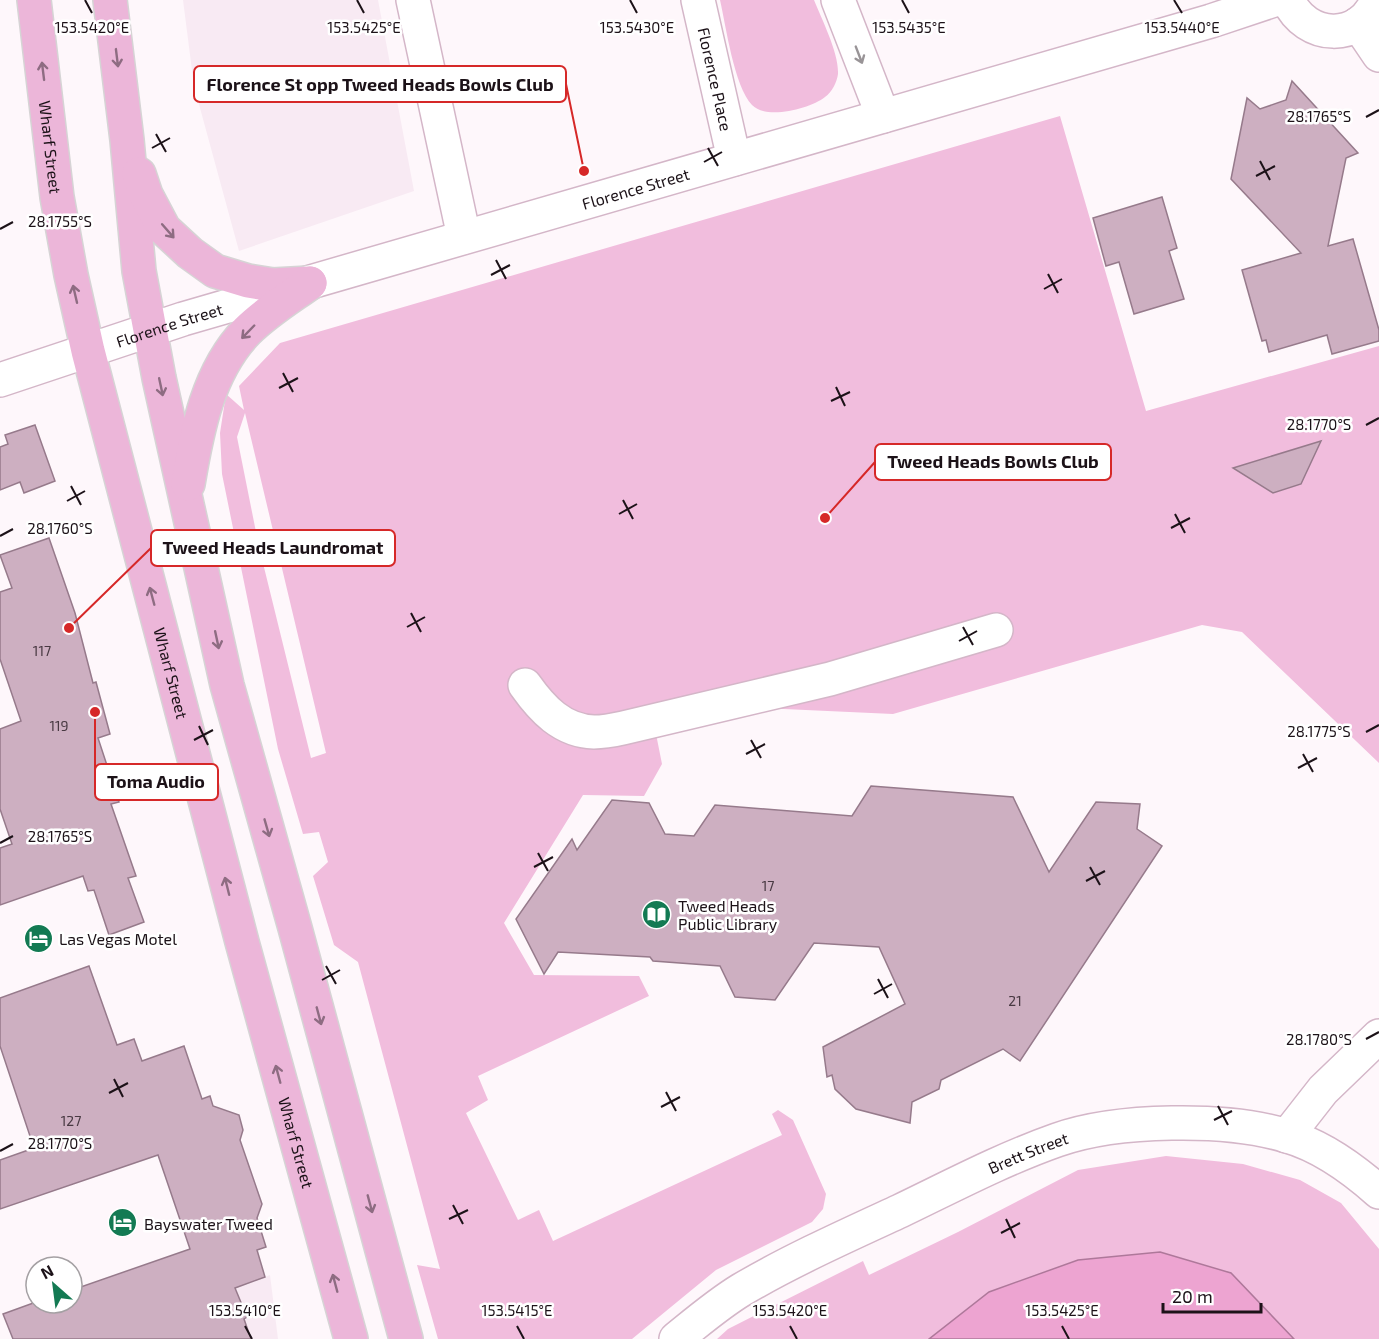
<svg xmlns="http://www.w3.org/2000/svg" width="1379" height="1339" font-family="'Exo 2',sans-serif">
	<rect width="100%" height="100%" fill="#fef7fb"/>
	<g fill="#f8eaf3">
		<path d="M 183,0 L 378,0 L 414,191 L 239,251 L 194,86 Z"/>
		<path d="M 270,1275 L 278,1339 L 91,1339 L 265,1277 Z"/>
	</g>
	<g fill="#f1bddd" fill-rule="evenodd">
		<path d="M 720,0 L 814,0 C 822,20 839,53 838,74 C 837,82 832,92 825,97 C 810,109 766,120 752,105 C 734,86 726,26 720,0 Z"/>
		<path d="M 1060,116 L 1146,411 L 1379,346 L 1379,763 L 1242,632 L 1202,625 L 893,714 L 739,707 L 655,729 L 662,764 L 644,796 L 583,795 L 504,923 L 534,975 L 639,976 L 649,996 L 478,1076 L 488,1100 L 466,1113 L 518,1220 L 539,1210 L 553,1241 L 782,1135 L 772,1114 L 778,1110 L 793,1120 L 826,1194 L 823,1209 L 812,1222 L 716,1270 L 632,1339 L 438,1339 L 417,1265 L 440,1269 L 358,962 L 334,945 L 313,876 L 328,862 L 319,832 L 303,834 L 278,749 L 222,474 L 220,433 L 226,394 L 244,410 L 239,386 L 280,343 ZM 245,413 L 326,753 L 311,758 L 259,547 L 237,437 Z"/>
		<path d="M 1166,1156 L 1243,1164 L 1300,1180 L 1341,1203 L 1379,1249 L 1379,1339 L 1294,1339 L 1231,1273 L 930,1339 L 717,1339 L 728,1329 L 863,1261 L 869,1275 L 958,1232 L 1078,1170 Z"/>
	</g>
	<path fill="#eda4d1" stroke="#ae789a" stroke-width="1.5" d="M 1160,1252 L 1231,1273 L 1294,1339 L 929,1339 L 989,1292 L 1078,1260 Z"/>
	<g fill="#cdafc1" stroke="#967a8b" stroke-width="1.5">
		<path d="M 1292,81 L 1358,153 L 1346,158 L 1328,246 L 1353,239 L 1379,330 L 1379,341 L 1332,354 L 1327,335 L 1269,352 L 1266,340 L 1262,341 L 1242,270 L 1301,253 L 1231,179 L 1247,98 L 1260,109 L 1286,100 Z"/>
		<path d="M 1162,197 L 1177,248 L 1169,251 L 1184,299 L 1134,314 L 1119,262 L 1106,266 L 1093,218 Z"/>
		<path d="M 35,425 L 55,481 L 24,493 L 20,482 L 0,490 L 0,447 L 8,444 L 5,435 Z"/>
		<path d="M 1321,441 L 1301,484 L 1273,493 L 1233,468 Z"/>
		<path d="M 49,538 L 75,613 L 93,683 L 96,682 L 110,734 L 98,738 L 119,802 L 111,804 L 136,876 L 128,878 L 144,922 L 109,935 L 94,890 L 88,891 L 83,876 L 0,905 L 0,848 L 12,844 L 0,809 L 0,729 L 21,721 L 0,659 L 0,592 L 12,588 L 0,555 Z"/>
		<path d="M 871,786 L 1013,797 L 1049,872 L 1096,802 L 1140,804 L 1137,829 L 1162,846 L 1020,1061 L 1003,1049 L 941,1080 L 939,1089 L 912,1102 L 910,1123 L 856,1109 L 835,1089 L 832,1075 L 827,1077 L 823,1047 L 905,1004 L 879,947 L 814,943 L 775,1000 L 735,997 L 720,966 L 653,961 L 650,957 L 558,952 L 544,974 L 516,919 L 572,839 L 577,850 L 612,800 L 649,803 L 665,834 L 694,836 L 715,805 L 852,816 Z"/>
		<path d="M 89,966 L 117,1045 L 134,1039 L 142,1061 L 184,1046 L 202,1099 L 210,1096 L 213,1106 L 239,1115 L 243,1130 L 240,1140 L 262,1204 L 257,1218 L 266,1247 L 257,1250 L 265,1277 L 235,1288 L 247,1317 L 244,1319 L 251,1339 L 13,1339 L 3,1314 L 36,1302 L 72,1303 L 72,1290 L 190,1249 L 158,1155 L 0,1209 L 0,1160 L 34,1148 L 0,1046 L 0,998 Z"/>
	</g>
	<g fill="none" stroke-linecap="round" stroke-linejoin="round">
		<defs>
			<g id="minor">
				<path d="M 413,0 L 464,237"/>
				<path id="s1" d="M 698,0 L 734,159"/>
				<path d="M 838,0 L 883,116"/>
				<path d="M 1288,0 C 1306,40 1360,43 1377,0"/>
				<path d="M 1358,24 L 1379,55"/>
				<path id="s2" d="M 0,380 L 183,319 L 1211,21 L 1274,0"/>
				<path d="M 525,685 C 542,709 562,731 594,732 C 604,732 614,730 623,728 L 830,679 L 996,630"/>
				<path d="M 1287,1136 L 1323,1090 L 1379,1036"/>
				<path id="s3" d="M 676,1339 C 697,1322 718,1304 741,1290 C 790,1261 848,1235 900,1211 C 952,1186 1003,1159 1057,1140 C 1116,1119 1227,1117 1287,1136 C 1322,1146 1352,1168 1379,1192"/>
			</g>
			<g id="major">
				<path id="s4" d="M 34,0 L 57,197 L 71,275 L 88,351 L 242,942 L 351,1339"/>
				<path d="M 110,0 L 127,140 L 139,271 L 159,378 L 227,685 L 295,928 L 406,1339"/>
				<path d="M 139,174 L 146,195 L 164,229 L 190,253 L 215,271 L 248,281 L 273,285 L 310,283"/>
				<path d="M 188,484 C 197,430 208,371 247,331 C 266,312 289,298 310,283"/>
			</g>
		</defs>
		<use href="#minor" stroke="#d4b6c8" stroke-width="36"/>
		<use href="#major" stroke="#d6d4d5" stroke-width="36"/>
		<use href="#minor" stroke="#fff" stroke-width="33"/>
		<use href="#major" stroke="#ecb6d9" stroke-width="33"/>
	</g>
	<defs><path id="oneway-shaft" d="M-6 0H5M1.5-3L5.5 0L1.5 3" fill="none" stroke-width="1.6" stroke-linecap="round" stroke-linejoin="round" transform="scale(1.5)"/></defs>
	<use stroke="#999497" href="#oneway-shaft" transform="translate(859 55) rotate(69)"/>
	<g stroke="#8e6c82">
		<use href="#oneway-shaft" transform="translate(117 58) rotate(83)"/>
		<use href="#oneway-shaft" transform="translate(43 71) rotate(-97)"/>
		<use href="#oneway-shaft" transform="translate(168 231) rotate(49)"/>
		<use href="#oneway-shaft" transform="translate(75 294) rotate(-103)"/>
		<use href="#oneway-shaft" transform="translate(248 332) rotate(134)"/>
		<use href="#oneway-shaft" transform="translate(161 387) rotate(78)"/>
		<use href="#oneway-shaft" transform="translate(152 596) rotate(-105)"/>
		<use href="#oneway-shaft" transform="translate(217 640) rotate(78)"/>
		<use href="#oneway-shaft" transform="translate(267 828) rotate(74)"/>
		<use href="#oneway-shaft" transform="translate(227 886) rotate(-104)"/>
		<use href="#oneway-shaft" transform="translate(319 1016) rotate(75)"/>
		<use href="#oneway-shaft" transform="translate(278 1074) rotate(-105)"/>
		<use href="#oneway-shaft" transform="translate(370 1204) rotate(75)"/>
		<use href="#oneway-shaft" transform="translate(335 1283) rotate(-105)"/>
	</g>
	<path fill="none" stroke="#1c1218" stroke-width="2" d="M 85,0 L 92,13M 357,0 L 364,13M 630,0 L 637,13M 902,0 L 909,13M 1174,0 L 1182,13M 1366,117 L 1379,110M 156,134 L 166,152M 152,148 L 170,138M 708,148 L 718,166M 1260,161 L 1270,180M 704,162 L 722,152M 1256,176 L 1275,166M 0,229 L 13,222M 496,260 L 506,279M 1048,274 L 1058,293M 491,275 L 510,265M 1044,289 L 1062,279M 283,373 L 293,392M 836,387 L 845,406M 279,388 L 298,378M 831,401 L 850,392M 1366,425 L 1379,418M 71,486 L 81,505M 623,500 L 633,519M 67,501 L 85,491M 619,514 L 637,504M 1175,514 L 1185,533M 1171,528 L 1190,518M 0,536 L 13,529M 411,613 L 421,632M 407,627 L 425,617M 963,627 L 973,645M 959,641 L 977,631M 199,726 L 208,745M 1366,732 L 1379,725M 194,740 L 213,730M 751,740 L 761,758M 746,754 L 765,744M 1303,754 L 1313,772M 1298,768 L 1317,758M 0,843 L 13,836M 538,853 L 548,871M 534,867 L 553,857M 1090,867 L 1100,885M 1086,881 L 1105,871M 326,966 L 336,984M 878,979 L 888,998M 322,980 L 340,970M 874,994 L 892,984M 1366,1039 L 1379,1032M 114,1079 L 123,1097M 666,1092 L 676,1111M 109,1093 L 128,1083M 1218,1106 L 1228,1125M 661,1107 L 680,1097M 1214,1120 L 1232,1111M 0,1151 L 13,1144M 453,1205 L 463,1224M 449,1219 L 468,1210M 1006,1219 L 1015,1238M 1001,1233 L 1020,1223M 245,1326 L 252,1339M 517,1326 L 524,1339M 790,1326 L 797,1339M 1062,1326 L 1069,1339"/>
	<defs>
		<symbol id="library-disc" viewBox="-11 -11 22 22"><circle r="9.5" fill="#137a53" stroke="#fff"/><path d="M-6-4Q-3-5.5-.7-3.5V5Q-3 3-6 4ZM6-4Q3-5.5 .7-3.5V5Q3 3 6 4Z" fill="#fff"/></symbol>
		<symbol id="hotel-disc" viewBox="-11 -11 22 22"><circle r="9.5" fill="#137a53" stroke="#fff"/><path d="M-6-4.5h1.5V1H6V5H4.5V3h-9V5H-6ZM-4 0a1.8 1.8 0 1 1 3.6 0ZM.5 0V-2.5h3Q6-2.5 6 0Z" fill="#fff"/></symbol>
	</defs>
	<g fill-rule="evenodd">
		<use href="#library-disc" x="640" y="898" width="33" height="33"/>
		<use href="#hotel-disc" x="22" y="922" width="33" height="33"/>
		<use href="#hotel-disc" x="106" y="1206" width="33" height="33"/>
	</g>
	<g text-anchor="middle" dominant-baseline="central" stroke-width="5" stroke-linejoin="round" paint-order="stroke">
		<g font-size="14" fill="#483942">
			<text x="42" y="650">117</text>
			<text x="59" y="725">119</text>
			<text x="768" y="885">17</text>
			<text x="1015" y="1000">21</text>
			<text x="71" y="1120">127</text>
		</g>
		<g font-size="16" fill="#1c1218" stroke="#fff">
			<text stroke="none"><textPath href="#s1" startOffset="81">Florence Place</textPath></text>
			<text stroke="none"><textPath href="#s4" startOffset="148">Wharf Street</textPath></text>
			<text stroke="none"><textPath href="#s2" startOffset="664">Florence Street</textPath></text>
			<text stroke="none"><textPath href="#s2" startOffset="178">Florence Street</textPath></text>
			<text stroke="none"><textPath href="#s4" startOffset="688">Wharf Street</textPath></text>
			<text stroke="none"><textPath href="#s4" startOffset="1174">Wharf Street</textPath></text>
			<text stroke="none"><textPath href="#s3" startOffset="400">Brett Street</textPath></text>
		</g>
		<g font-size="16" fill="#1c1218" stroke="#fff" text-anchor="start">
			<text x="678" y="905">Tweed Heads<tspan x="678" dy="18">Public Library</tspan></text>
			<text x="59" y="938">Las Vegas Motel</text>
			<text x="144" y="1223">Bayswater Tweed</text>
		</g>
	</g>
	<g font-size="15" text-anchor="middle" fill="#1c1218" stroke="#fff" stroke-width="5" stroke-linejoin="round" paint-order="stroke">
		<text x="92" y="33">153.5420°E</text>
		<text x="364" y="33">153.5425°E</text>
		<text x="637" y="33">153.5430°E</text>
		<text x="909" y="33">153.5435°E</text>
		<text x="1182" y="33">153.5440°E</text>
		<text x="1319" y="122">28.1765°S</text>
		<text x="60" y="227">28.1755°S</text>
		<text x="1319" y="430">28.1770°S</text>
		<text x="60" y="534">28.1760°S</text>
		<text x="1319" y="737">28.1775°S</text>
		<text x="60" y="842">28.1765°S</text>
		<text x="1319" y="1045">28.1780°S</text>
		<text x="60" y="1149">28.1770°S</text>
		<text x="245" y="1316">153.5410°E</text>
		<text x="517" y="1316">153.5415°E</text>
		<text x="790" y="1316">153.5420°E</text>
		<text x="1062" y="1316">153.5425°E</text>
	</g>
	<path fill="none" stroke="#d62828" stroke-width="2" d="M584 171L566 84M825 518L875 462M69 628L151 548M95 712L95 782"/>
	<g fill="#d62828" stroke="#fff" stroke-width="2">
		<circle cx="584" cy="171" r="6"/>
		<circle cx="825" cy="518" r="6"/>
		<circle cx="69" cy="628" r="6"/>
		<circle cx="95" cy="712" r="6"/>
	</g>
	<g fill="#fff" stroke="#d62828" stroke-width="2">
		<rect x="194" y="66" width="372" height="36" rx="6"/>
		<rect x="875" y="444" width="236" height="36" rx="6"/>
		<rect x="151" y="530" width="244" height="36" rx="6"/>
		<rect x="95" y="764" width="123" height="36" rx="6"/>
	</g>
	<g font-size="18" text-anchor="middle" font-weight="bold" fill="#1c1218">
		<text x="380" y="91">Florence St opp Tweed Heads Bowls Club</text>
		<text x="993" y="468">Tweed Heads Bowls Club</text>
		<text x="273" y="554">Tweed Heads Laundromat</text>
		<text x="156" y="788">Toma Audio</text>
	</g>
	<g transform="translate(54 1285) rotate(332)"><circle r="28" fill="#ffffff" stroke="#a4a0a3" stroke-width="1.5"/>
	<path d="M0-4.5L10 22L0 15L-10 22Z" fill="#137a53"/>
	<text y="-9" font-size="16" font-weight="bold" text-anchor="middle" fill="#1c1218">N</text>
	</g>
	<path d="M1163 1303v9h98v-9" fill="none" stroke="#1c1218" stroke-width="3"/>
	<text x="1172" y="1303" font-size="18" fill="#1c1218" stroke="#ffffff" stroke-width="4.5" paint-order="stroke">20 m</text>
</svg>
